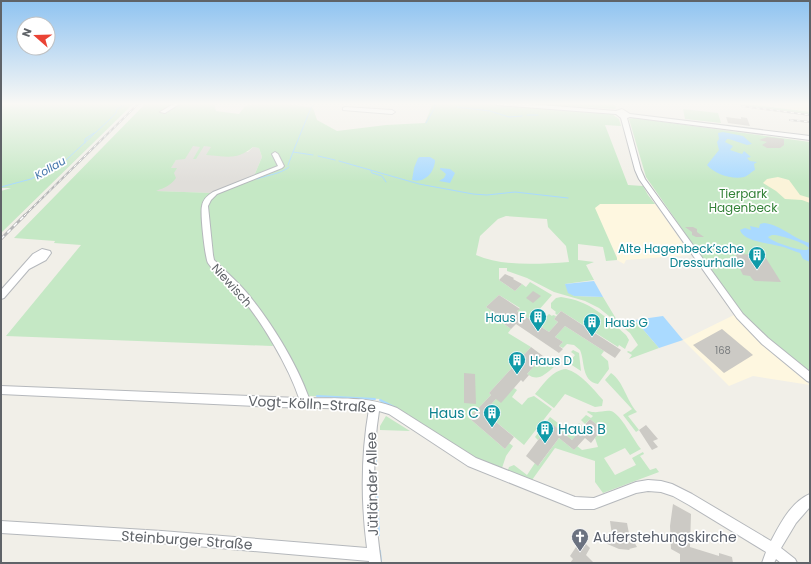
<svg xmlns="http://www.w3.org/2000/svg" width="811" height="564" font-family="Poppins,sans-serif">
	<rect width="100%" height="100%" fill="#f1efe8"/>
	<g fill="#fef7e0">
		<path d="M 737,103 L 810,103 L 810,112 Z"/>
		<path d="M 600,204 L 655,204 L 691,255 L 626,260 L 624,264 L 617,260 L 617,257 L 594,208 Z"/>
		<path d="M 734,315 L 774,355 L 810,385 L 753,376 L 729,386 L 683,340 Z"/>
	</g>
	<path fill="#e0deda" d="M 192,145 L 220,147 L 248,152 L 253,147 L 259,148 L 262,157 L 254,176 L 212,193 L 155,191 L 176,160 Z"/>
	<g fill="#c5e8c5" fill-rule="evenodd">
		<path d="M 1,103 L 134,103 L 1,233 L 1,191 L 11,188 L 1,188 Z"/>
		<path d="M 146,103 L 214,103 L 216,111 L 239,114 L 245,106 C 269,101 290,104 313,108 L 317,120 L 337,131 L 386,125 L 425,123 L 433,103 L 483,103 L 612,114 L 619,119 L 621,126 L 605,125 L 628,185 L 643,186 L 648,195 L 655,204 L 600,204 L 595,208 L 617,258 L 617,260 L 606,261 L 603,247 L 578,244 L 578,260 L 594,262 L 586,265 L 594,280 L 565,284 L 574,296 L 603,297 L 618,322 L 635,320 L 659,348 L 629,359 L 632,355 L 627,352 L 628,351 L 631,352 L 638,345 L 630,333 L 599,308 L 585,301 L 554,292 L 527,278 L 507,271 L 507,268 L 499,268 L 499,280 L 515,291 L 522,284 L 526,287 L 530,282 L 552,295 L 538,311 L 546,317 L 549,314 L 552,316 L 553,315 L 556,316 L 554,319 L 558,322 L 549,332 L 517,311 L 520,308 L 499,295 L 486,307 L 507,321 L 504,324 L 511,329 L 508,333 L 531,347 L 489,393 L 491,395 L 469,418 L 505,449 L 509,443 L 513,446 L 506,456 L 501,471 L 484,463 L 409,417 L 410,416 L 408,414 L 406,416 L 380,403 L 381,399 L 309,396 L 279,343 L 272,346 L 6,336 L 81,245 L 54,243 L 55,241 L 14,238 ZM 193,146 L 200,147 L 193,159 L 196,159 L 204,146 L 211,147 L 206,155 C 226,156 236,161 253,147 L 259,148 L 262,157 L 254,176 L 212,193 L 156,191 C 166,187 170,186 176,178 L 174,173 L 177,168 L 171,168 L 176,160 L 185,159 ZM 506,216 L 547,219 L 548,227 L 566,246 L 569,262 C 540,264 503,267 476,255 L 480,236 L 498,219 Z"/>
		<path d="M 526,103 L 605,103 L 615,105 L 616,109 Z"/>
		<path d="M 722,103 L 737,103 L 810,112 L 810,114 Z"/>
		<path d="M 683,109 L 718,113 L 721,123 L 685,119 Z"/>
		<path d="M 634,118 L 810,142 L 810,373 L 757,329 L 736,305 L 703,259 L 646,177 L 629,119 Z"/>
		<path d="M 561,297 C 590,301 605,316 626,335 L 629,340 L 625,349 L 619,345 L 618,347 L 561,311 L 557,315 L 555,313 L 556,312 L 551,308 L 551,303 L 556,298 Z"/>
		<path d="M 565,326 L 604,351 L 601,355 L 608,361 L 609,369 L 598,384 C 581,381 585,361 580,350 L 574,345 L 567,344 L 563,348 L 559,346 L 563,342 L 555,337 Z"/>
		<path d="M 573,350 L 579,353 L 581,371 L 564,360 L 565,358 L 570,361 L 575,355 L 571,352 Z"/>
		<path d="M 543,356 L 553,361 L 554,367 C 544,375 538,382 527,374 Z"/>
		<path d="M 566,369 C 581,373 593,389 603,400 L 602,406 L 595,407 L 565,394 L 554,408 L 535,394 C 543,385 552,370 566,369 Z"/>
		<path d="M 611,373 C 624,382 626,400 637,412 L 628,416 L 639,430 L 636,432 L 623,415 L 632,409 L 605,380 Z"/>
		<path d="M 514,388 L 517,390 L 512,397 L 522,405 L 528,398 L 534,396 L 552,409 L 524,445 L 484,412 L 496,399 Z"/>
		<path d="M 588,411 C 598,414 603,410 611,411 C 621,414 634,441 641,449 L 630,455 L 625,448 L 604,458 L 615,475 L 636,465 L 632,458 L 643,452 L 644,454 L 640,456 L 650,470 L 656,468 L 659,472 L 603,493 L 595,482 L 595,461 L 555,448 L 532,480 L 507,473 L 509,467 L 514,465 L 527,475 L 535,463 L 539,465 L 559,438 L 574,450 L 577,446 L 582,450 L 598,447 L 595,438 L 602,429 L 590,419 L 585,424 L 581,420 L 586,415 L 591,418 L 593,416 L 587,412 Z"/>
		<path d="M 386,416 L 410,431 L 380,430 L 380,426 Z"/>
		<path d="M 550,417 L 571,433 L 579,423 L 583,427 L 572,440 L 551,424 L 538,440 L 535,437 Z"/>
	</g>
	<path fill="#fbf3d9" d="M 778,177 L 789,180 L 800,195 L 810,198 L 810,203 L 802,200 L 785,199 L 776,191 L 763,183 L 767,179 Z"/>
	<g fill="#aadaff" fill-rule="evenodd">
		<path d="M 723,132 L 743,136 L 752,144 L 747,145 L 729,139 L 727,139 L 725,142 L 733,146 L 730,150 L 742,154 L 744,151 L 751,157 L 747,158 L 750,161 L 757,162 L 754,164 L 755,170 C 751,172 748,176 744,177 C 733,180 714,174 707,165 L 719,150 L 717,142 L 719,139 L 718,133 Z"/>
		<path d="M 420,157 L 430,157 L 435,160 C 435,171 425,184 412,180 L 414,168 L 418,158 Z"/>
		<path d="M 440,168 L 450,169 L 455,173 L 450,183 L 439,181 L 444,178 L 446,174 L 440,169 Z"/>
		<path d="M 764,223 C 782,225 793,239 810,243 L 810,262 L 803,259 L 800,253 C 793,251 786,247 779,246 C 769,243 744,242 740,230 L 745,228 L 751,230 L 750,226 L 759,228 L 760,224 ZM 772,235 C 778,234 806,243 809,248 L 807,250 C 800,251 772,242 768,237 Z"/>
		<path d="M 594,281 L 603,297 L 574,296 L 568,293 L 565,284 Z"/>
		<path d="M 663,316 L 683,340 L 659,348 L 635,320 Z"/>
	</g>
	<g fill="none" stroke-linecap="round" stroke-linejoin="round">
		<g stroke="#aadaff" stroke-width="1">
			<path d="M 457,107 L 490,111 L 509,117 L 522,116"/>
			<path d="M 527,115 L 538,115"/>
			<path d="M 426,123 L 434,109 L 434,106 L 438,104"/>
			<path d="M 85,143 L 85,139 L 94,133"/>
			<path d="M 313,155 L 293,152 L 311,108 L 315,103"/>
			<path d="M 318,156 L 335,160"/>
			<path d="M 339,161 L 419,184 L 473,194 L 487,195 L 515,192 L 568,198"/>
			<path d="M 288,165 L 293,152"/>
			<path d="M 371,171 L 372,173 L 382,176 L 386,182"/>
			<path d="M 257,179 C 267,175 281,174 289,167"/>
			<path d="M 1,187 L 31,179 L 65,161 L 109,120 L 116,113 L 117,109 L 127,103"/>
		</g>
		<g stroke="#aadaff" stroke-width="2">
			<path d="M 317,396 L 375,399"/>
			<path d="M 380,400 L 396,408"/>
			<path d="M 375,442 L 376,465"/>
			<path d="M 376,472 L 379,535"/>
			<path d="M 380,551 L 381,563"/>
		</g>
	</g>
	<g fill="#cccac5">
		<path d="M 726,117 L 741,119 L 741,117 L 747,118 L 750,126 L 728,123 Z"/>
		<path d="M 767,137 L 784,139 L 784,145 L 780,148 L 767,148 L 762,145 L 767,142 L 759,140 Z"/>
		<path d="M 685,227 L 693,227 L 697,229 L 697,232 L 704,237 L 696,237 L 692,235 L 692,232 Z"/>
		<path d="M 736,254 L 764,255 L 781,282 L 755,281 L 753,280 L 750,276 L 743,275 L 736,261 Z"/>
		<path d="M 505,274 L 514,278 L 513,279 L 522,284 L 515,291 L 499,280 Z"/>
		<path d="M 533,291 L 541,296 L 533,303 L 526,298 Z"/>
		<path d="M 499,295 L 520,309 L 517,311 L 549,332 L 558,322 L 554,319 L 561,311 L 621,350 L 615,358 L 565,326 L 555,337 L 563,342 L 559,346 L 563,349 L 559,353 L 516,324 L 511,329 L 504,324 L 507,321 L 486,307 Z"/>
		<path d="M 722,329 L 753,355 L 724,373 L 693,345 Z"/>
		<path d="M 531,347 L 543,356 L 527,374 L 529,375 L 523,382 L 521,380 L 501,403 L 496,399 L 484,412 L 514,437 L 505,449 L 469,418 L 491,395 L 489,393 Z"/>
		<path d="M 464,373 L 475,374 L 476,404 L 464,403 Z"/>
		<path d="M 590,419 L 602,429 L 591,443 L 585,438 L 574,450 L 559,438 L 538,466 L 526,456 L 551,423 L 572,440 Z"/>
		<path d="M 646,425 L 658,439 L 653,441 L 658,447 L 652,450 L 639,430 Z"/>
		<path d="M 673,504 L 691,514 L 690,547 L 719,556 L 719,553 L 732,557 L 733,563 L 680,563 L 680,554 L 671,549 L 670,526 Z"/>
		<path d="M 610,521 L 627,523 L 630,539 L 633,540 L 637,547 L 629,549 L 630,550 L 619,549 L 605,543 L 593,535 L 608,537 L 607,535 L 612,535 Z"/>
		<path d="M 583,541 L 590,548 L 586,555 L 594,563 L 570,563 L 573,559 L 570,556 L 576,547 L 579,549 Z"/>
	</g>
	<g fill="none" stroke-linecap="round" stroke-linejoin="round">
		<defs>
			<g id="minor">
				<path d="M 175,103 L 181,103 L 165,113 L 160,112 Z"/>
				<path d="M 495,103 L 518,103 L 616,111 L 622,109 L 630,114 L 810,136 L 810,140 L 630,117 L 627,118 L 641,170 L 645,179 L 743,314 L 768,338 L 810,372 L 810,382 L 807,381 L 762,344 L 737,318 L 639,179 L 635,170 L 621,118 L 616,114 L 497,105 Z"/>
				<path d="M 345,107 L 392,110 L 395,112 L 392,114 L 343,110 L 343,108 Z"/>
				<path d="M 275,152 L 278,154 L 284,166 L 282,168 L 217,194 L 211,200 L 208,206 L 213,255 L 214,260 C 225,271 237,281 247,293 C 271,322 296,362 309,398 C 339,399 368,396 397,408 L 476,458 L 575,497 L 594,498 L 636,482 L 648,480 L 661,481 L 672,484 L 692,494 L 771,541 C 780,524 791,502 810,494 L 810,507 L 796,523 L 781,548 L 795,559 L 797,563 L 781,563 L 776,559 L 774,563 L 762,563 L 766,552 L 689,505 L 673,496 L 661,492 L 648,491 L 636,493 L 594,509 L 575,509 L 468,466 L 389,414 L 379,411 C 371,461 374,513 381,563 L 369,563 L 369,561 L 162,543 L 1,533 L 1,521 L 162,531 L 367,548 C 361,502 361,455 369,409 L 276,407 L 1,394 L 1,386 L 299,398 C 289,367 261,320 240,296 C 230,284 216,275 208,263 C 205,257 200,213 202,206 C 203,199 208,195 213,192 L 278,166 L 272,154 Z"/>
				<path d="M 42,249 L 50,251 L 51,253 L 46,260 L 29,269 L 4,298 L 1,299 L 1,290 L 33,254 Z"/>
			</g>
		</defs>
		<use href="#minor" stroke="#b5b8bc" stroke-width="2"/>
		<use href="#minor" fill="#fff" fill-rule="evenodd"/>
		<defs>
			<g id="rail-far1">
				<path d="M 742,106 L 810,115"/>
				<path d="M 790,120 L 810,122"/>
				<path d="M 24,216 L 139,103"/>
			</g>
			<path id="rail" d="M 1,239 L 25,215"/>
		</defs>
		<use href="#rail-far1" stroke="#b6b7b8" stroke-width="2"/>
		<use href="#rail" stroke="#b6b7b8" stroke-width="3"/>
		<use href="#rail-far1" stroke="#fff" stroke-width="1" stroke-dasharray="3.5" stroke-linecap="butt"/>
		<use href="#rail" stroke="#fff" stroke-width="1.5" stroke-dasharray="4.5" stroke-linecap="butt"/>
	</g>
	<linearGradient id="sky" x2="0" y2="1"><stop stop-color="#8fc3f1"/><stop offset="0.57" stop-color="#f9f8f5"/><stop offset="1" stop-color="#f9f8f5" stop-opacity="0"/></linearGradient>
	<rect width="811" height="182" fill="url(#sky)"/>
	<defs>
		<symbol id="building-pin" viewBox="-11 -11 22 30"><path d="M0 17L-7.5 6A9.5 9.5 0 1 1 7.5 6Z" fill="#0f9aa8" stroke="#fff"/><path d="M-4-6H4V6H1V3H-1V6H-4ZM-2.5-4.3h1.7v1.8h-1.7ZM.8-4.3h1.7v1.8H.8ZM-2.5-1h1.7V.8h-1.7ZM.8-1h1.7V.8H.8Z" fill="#fff"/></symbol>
		<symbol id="church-pin" viewBox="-11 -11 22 30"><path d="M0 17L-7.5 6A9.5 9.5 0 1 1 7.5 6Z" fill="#6b7280" stroke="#fff"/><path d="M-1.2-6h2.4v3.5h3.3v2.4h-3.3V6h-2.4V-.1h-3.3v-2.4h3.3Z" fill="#fff"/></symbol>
	</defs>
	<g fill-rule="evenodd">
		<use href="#building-pin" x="747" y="245" width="20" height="27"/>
		<use href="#building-pin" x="528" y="307" width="20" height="27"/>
		<use href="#building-pin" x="582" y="312" width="20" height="27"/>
		<use href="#building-pin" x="507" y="350" width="20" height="27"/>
		<use href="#building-pin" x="482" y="403" width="20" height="27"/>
		<use href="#building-pin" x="535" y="419" width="20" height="27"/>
		<use href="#church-pin" x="570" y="527" width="20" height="27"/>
	</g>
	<g text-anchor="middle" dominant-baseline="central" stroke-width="3.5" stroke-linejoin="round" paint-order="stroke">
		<g font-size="10" fill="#7a7d7f">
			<text x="723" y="350">168</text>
		</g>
		<g font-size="11" font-style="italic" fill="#4174aa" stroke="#fff">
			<text transform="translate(50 168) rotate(-30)">Kollau</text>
		</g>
		<g font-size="12" fill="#348238" stroke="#fff">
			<text x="743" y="193">Tierpark<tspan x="743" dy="14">Hagenbeck</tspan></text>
		</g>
		<g font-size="12" fill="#0d838f" stroke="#fff" text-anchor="end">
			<text x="744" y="248">Alte Hagenbeck’sche<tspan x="744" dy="14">Dressurhalle</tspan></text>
			<text x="525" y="317">Haus F</text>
			<text x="605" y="322" text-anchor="start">Haus G</text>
			<text x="530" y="360" text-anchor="start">Haus D</text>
		</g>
		<g font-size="12" fill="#5f6368" stroke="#fff">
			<text transform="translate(232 285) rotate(48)">Niewisch</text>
		</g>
		<g font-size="14" fill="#5f6368" stroke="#fff">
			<text transform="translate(312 404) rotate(3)">Vogt-Kölln-Straße</text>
			<text transform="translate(372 484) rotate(-91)">Jütländer Allee</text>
			<text transform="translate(187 540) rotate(4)">Steinburger Straße</text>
		</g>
		<g font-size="14" fill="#0d838f" stroke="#fff" text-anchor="end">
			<text x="479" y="413">Haus C</text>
			<text x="558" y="429" text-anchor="start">Haus B</text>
		</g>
		<g font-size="14" fill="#5b616d" stroke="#fff" text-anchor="start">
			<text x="593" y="537">Auferstehungskirche</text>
		</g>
	</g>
	<rect width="811" height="564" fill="none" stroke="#5f6368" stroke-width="4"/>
	<g transform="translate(36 36) rotate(290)"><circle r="19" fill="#ffffff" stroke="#bfc1c3"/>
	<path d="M0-3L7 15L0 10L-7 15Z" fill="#ea4335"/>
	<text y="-6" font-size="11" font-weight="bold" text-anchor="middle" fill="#5f6368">N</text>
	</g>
</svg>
